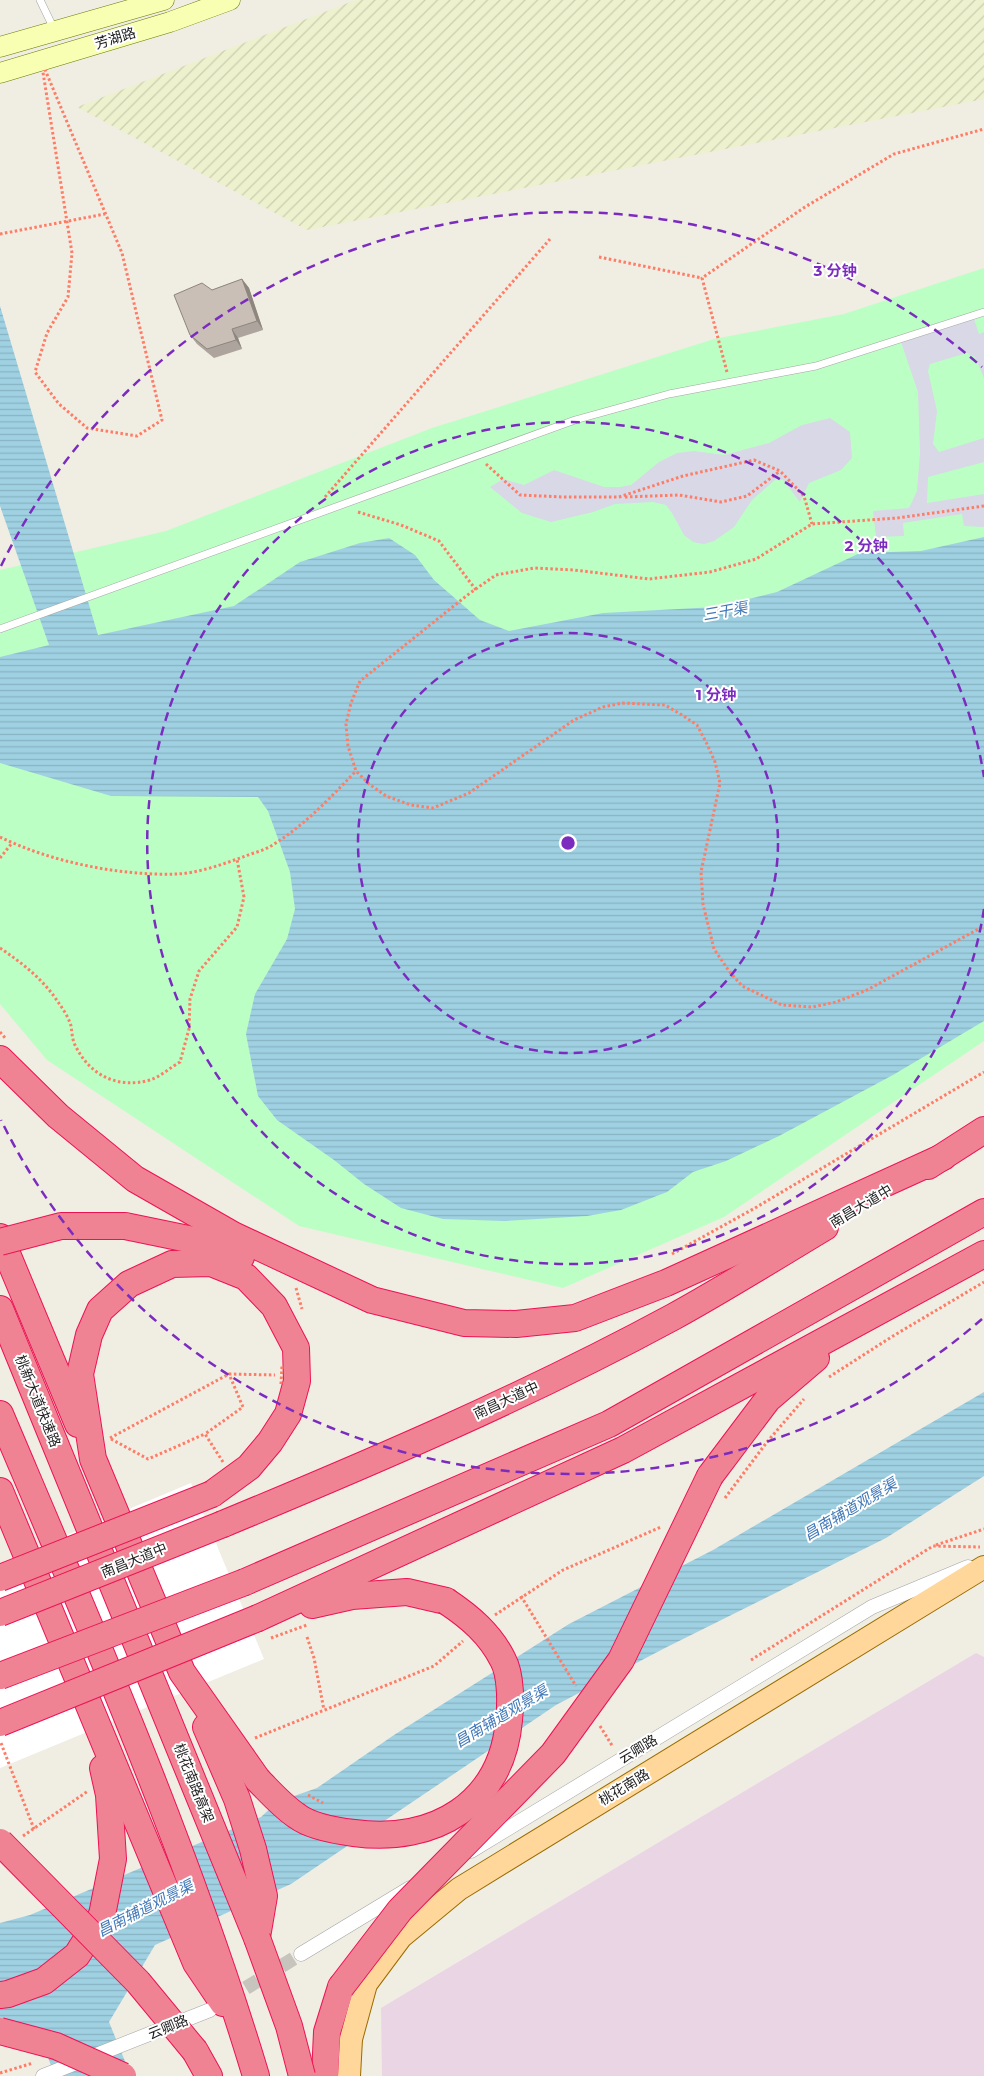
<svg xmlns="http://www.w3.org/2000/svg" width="984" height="2076" font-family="Montserrat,'Noto Sans SC',sans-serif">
	<defs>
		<pattern id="farmland-furrows" width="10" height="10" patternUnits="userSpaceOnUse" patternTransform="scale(1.25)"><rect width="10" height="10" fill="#edf1cd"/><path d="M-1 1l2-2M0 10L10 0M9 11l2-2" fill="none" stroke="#cbceb0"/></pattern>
		<pattern id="water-rules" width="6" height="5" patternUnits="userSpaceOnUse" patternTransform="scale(1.25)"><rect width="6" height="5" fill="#9fd1e3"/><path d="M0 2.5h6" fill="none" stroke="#88b3c2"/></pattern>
	</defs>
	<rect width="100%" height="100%" fill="#f0ede3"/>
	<path fill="#ead5e5" d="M 976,1653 L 984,1657 L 984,2076 L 382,2076 L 381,2008 Z"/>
	<path fill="url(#farmland-furrows)" d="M 356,0 L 984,0 L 984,99 L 307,230 L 77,107 Z"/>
	<path fill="#bcffc4" d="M 984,268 L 984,1041 L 724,1217 L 563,1288 L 299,1226 L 47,1060 L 0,1004 L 0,570 L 166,531 L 432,428 L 714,339 L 844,314 Z"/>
	<g fill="#d8d8e6">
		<path d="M 973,316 L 979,334 L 984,332 L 984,378 L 975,357 L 967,353 L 930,364 L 928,371 L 937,411 L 933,444 L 939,452 L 984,438 L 984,462 L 928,477 L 927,503 L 984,494 L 984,527 L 964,526 L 962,514 L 903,523 L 904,536 L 876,537 L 873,511 L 909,508 L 917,491 L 920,453 L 918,392 L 900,339 Z"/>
		<path d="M 830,418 L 850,432 L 852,458 L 841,470 L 809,483 L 800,502 L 783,480 L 776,479 L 752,500 L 734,527 L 714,541 L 704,544 L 693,542 L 684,535 L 672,513 L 666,505 L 653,502 L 615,504 L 593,512 L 551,522 L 522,513 L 490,487 L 503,479 L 524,485 L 554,470 L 604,487 L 620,487 L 631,485 L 659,462 L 677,453 L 694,451 L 724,455 L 769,443 L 802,425 Z"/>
	</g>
	<g fill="url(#water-rules)">
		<path d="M 0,306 L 98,635 L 234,606 L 300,562 L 360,543 L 389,538 L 415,555 L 434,580 L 480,620 L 509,631 L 603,613 L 716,607 L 777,592 L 860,553 L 921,551 L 984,537 L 984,1021 L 893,1075 L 779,1136 L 726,1161 L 693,1172 L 667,1192 L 621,1210 L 587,1216 L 505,1221 L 443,1219 L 401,1208 L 364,1184 L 334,1160 L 277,1120 L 258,1096 L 246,1034 L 255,994 L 287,939 L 295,909 L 290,872 L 268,811 L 258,797 L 111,796 L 0,763 L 0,657 L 49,645 L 0,506 Z"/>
		<path d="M 984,1392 L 984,1476 L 886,1538 L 665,1648 L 556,1705 L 291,1884 L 155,1945 L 109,2022 L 131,2076 L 55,2076 L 41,2039 L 0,2035 L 0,1923 L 30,1915 L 261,1817 L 277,1802 L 317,1788 L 394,1735 L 569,1624 L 713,1550 Z"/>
	</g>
	<path fill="#fff" d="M 191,1483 L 264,1659 L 0,1768 L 0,1563 Z"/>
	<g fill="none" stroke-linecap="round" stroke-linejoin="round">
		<path stroke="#c6c4bc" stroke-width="14" stroke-dasharray="14 7" stroke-linecap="butt" d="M 228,1999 L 301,1954"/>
		<defs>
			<g id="lane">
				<path d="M 40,0 L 54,29"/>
				<path d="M 0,629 L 575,420 L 669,394 L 816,366 L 984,312"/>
			</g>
			<g id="street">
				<path d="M 471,1851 L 872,1607 L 968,1567"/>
				<path d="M 301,1954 L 410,1888"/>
				<path d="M 43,2076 L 210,2010"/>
			</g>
			<g id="secondary">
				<path d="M 0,47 L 164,0"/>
				<path d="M 0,73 L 170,22 L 230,0"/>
			</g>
			<path id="primary" d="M 349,2076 L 351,2039 L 366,1984 L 401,1937 L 459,1889 L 984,1567"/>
			<g id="highway">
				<path d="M 0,1059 L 58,1116 L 135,1179 L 233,1235 L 372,1300 L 464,1323 L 516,1324 L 575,1318 L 666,1283 L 943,1157"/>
				<path d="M 928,1166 L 984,1130"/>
				<path d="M 125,1226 L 193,1240 L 241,1257"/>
				<path d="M 0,1237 L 78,1424"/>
				<path d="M 0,1309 L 257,1938"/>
				<path d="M 0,1414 C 92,1631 188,1850 256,2076"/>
				<path d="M 710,1476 L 768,1399 L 816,1358"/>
				<path d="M 0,1491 L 196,1963 L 223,2003"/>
				<path d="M 212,1494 L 249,1467 L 270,1442 L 288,1414 L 297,1381 L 296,1348 L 274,1306 L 246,1277 L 211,1263 L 172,1264 L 129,1284 L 100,1310 L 89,1335 L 80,1374 L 93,1459 L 182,1672 L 258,1780"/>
				<path d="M 223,1524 C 375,1461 527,1396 673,1317 C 724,1289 775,1257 825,1227"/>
				<path d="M 245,1582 L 609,1424 L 984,1212"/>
				<path d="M 312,1605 L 352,1596 L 407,1592 L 446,1601"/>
				<path d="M 258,1618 L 623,1450 L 984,1254"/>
				<path d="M 206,1727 L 237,1799 L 253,1849 L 264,1896 L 257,1937"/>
				<path d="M 0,1995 L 8,1994 L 44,1981 L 77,1955 L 102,1915 L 113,1859 L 109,1795 L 103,1768"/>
				<path d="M 195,2051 L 209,2076"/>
				<path d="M 325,2076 L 327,2032 L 341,1987"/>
			</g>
		</defs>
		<use href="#lane" stroke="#a5a5a5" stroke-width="8"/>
		<use href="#street" stroke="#a5a5a5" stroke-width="15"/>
		<use href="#secondary" stroke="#697b00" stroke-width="21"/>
		<use href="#primary" stroke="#996c00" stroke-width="24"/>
		<use href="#highway" stroke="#ed1254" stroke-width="28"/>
		<g stroke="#ff7c66" stroke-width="3" stroke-dasharray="2.5 2.5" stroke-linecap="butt">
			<path d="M 41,60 L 122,253 L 162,420 L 137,436 L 87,428 L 59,404 L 35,372 L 47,333 L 68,297 L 72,253 Z"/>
			<path d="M 0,234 L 105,214"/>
			<path d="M 599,257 L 702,278"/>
			<path d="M 727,372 L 702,278 L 805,207 L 894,154 L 984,129"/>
			<path d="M 486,464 L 520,495 L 563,497 L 619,497 L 683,476 L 754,460 L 780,471 L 804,496 L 812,524"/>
			<path d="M 325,497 L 550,239"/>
			<path d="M 625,497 L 679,495 L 721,502 L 747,496 L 780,471"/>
			<path d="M 984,506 L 897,518 L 812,524 L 756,559 L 710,572 L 649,579 L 574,570 L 534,568 L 496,575 L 470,593 L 360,681 L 351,703 L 346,724 L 348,746 L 356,771 L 369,784 L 386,796 L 411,805 L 433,808 L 469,793 L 574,720 L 603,707 L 622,703 L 665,705 L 682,715 L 697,725 L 707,744 L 715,762 L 720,783 L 701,872 L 703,904 L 714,949 L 729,971 L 742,986 L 782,1005 L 812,1007 L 836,1002 L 867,990 L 984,926"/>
			<path d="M 358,512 L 401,525 L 439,541 L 476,590"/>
			<path d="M 0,837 C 51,862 120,876 177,874 C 199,873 223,864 243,857 C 252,853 263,851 271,846 C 304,826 330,798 356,771"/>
			<path d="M 0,858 L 12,843"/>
			<path d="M 0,948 C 22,963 43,979 58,1002 C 63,1009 69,1018 71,1026 C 72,1032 72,1039 75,1045 C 90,1076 118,1089 150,1080 C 160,1077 171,1067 180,1062 L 189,1029 L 190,999 L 199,971 L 237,927 L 244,897 L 237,859"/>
			<path d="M 0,1032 L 6,1039"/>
			<path d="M 672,1254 L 755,1208 L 984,1072"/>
			<path d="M 296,1288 L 302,1309"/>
			<path d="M 829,1377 L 893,1336 L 984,1282"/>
			<path d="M 110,1438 L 229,1374 L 275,1375"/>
			<path d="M 111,1439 L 148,1459 L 205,1434"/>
			<path d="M 223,1462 L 205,1434 L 243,1407 L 229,1374"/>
			<path d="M 725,1498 L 767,1442 L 804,1399"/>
			<path d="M 936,1545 L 984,1529"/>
			<path d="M 521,1596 L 576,1686"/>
			<path d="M 495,1615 L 563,1570 L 661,1527"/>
			<path d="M 307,1637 L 314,1658 L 324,1710"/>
			<path d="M 271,1638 L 307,1625"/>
			<path d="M 751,1660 L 933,1546 L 980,1547"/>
			<path d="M 600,1726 L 613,1747"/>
			<path d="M 255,1738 L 434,1666 L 463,1641"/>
			<path d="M 1,1743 L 34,1829"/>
			<path d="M 308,1795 L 323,1803"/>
			<path d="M 23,1836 L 88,1791"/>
			<path d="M 0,2073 L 33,2063"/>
		</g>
		<use href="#lane" stroke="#fff" stroke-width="7"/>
		<use href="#street" stroke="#fff" stroke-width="14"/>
		<use href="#secondary" stroke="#f8ffb3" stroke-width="20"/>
		<use href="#primary" stroke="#ffd79a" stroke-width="22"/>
		<use href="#highway" stroke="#f08393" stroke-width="26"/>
		<defs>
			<g id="highway-bridge">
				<path d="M 0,1242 L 61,1226 L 125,1226"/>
				<path d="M 0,1578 L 212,1494"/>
				<path d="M 0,1613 L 223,1524"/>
				<path d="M 0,1676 L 245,1582"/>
				<path d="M 0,1723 L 258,1618"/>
				<path d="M 258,1780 C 270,1792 282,1806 297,1816 C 310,1826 338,1831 354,1833 C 434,1844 502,1804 509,1720 C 511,1703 511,1675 503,1660 C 490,1634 470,1617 446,1601"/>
				<path d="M 0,1842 L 138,1982 L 195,2051"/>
				<path d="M 257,1938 L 289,2026 L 302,2076"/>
				<path d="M 341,1987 L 400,1910 L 553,1754 L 621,1660 L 710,1476"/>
				<path d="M 0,2031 L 56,2046 L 123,2076"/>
			</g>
		</defs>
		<use href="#highway-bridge" stroke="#ed1254" stroke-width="28" stroke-linecap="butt"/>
		<path stroke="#ff7c66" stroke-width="3" stroke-dasharray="2.5 2.5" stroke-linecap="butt" d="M 281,1384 L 282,1366"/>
		<use href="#highway-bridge" stroke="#f08393" stroke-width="26"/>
	</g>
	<path fill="#ada49d" d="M 242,279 L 249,288 L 263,330 L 238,338 L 242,349 L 214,358 L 197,344 L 190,335 L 212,290 Z"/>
	<g fill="#8d867f">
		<path d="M 242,279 L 249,288 L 263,330 L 257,321 Z"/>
		<path d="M 232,329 L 238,338 L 242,349 L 236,340 Z"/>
	</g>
	<path fill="#c9bfb6" stroke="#8d867f" d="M 242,279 L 257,321 L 232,329 L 236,340 L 207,349 L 190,335 L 174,295 L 202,283 L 212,290 Z"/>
	<g fill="none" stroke="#7b2cbf" stroke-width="2.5" stroke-dasharray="9 6">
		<circle cx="568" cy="843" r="210"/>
		<path d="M984 909A421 421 0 1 1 984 777"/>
		<path d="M982 1319A631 631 0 0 1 1 1120M1 566A631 631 0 0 1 982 367"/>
	</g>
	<g text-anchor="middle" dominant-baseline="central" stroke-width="4" stroke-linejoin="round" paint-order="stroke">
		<g font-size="14" fill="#1e1e1e" stroke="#fff">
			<text transform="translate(115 38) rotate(-17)">芳湖路</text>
			<text transform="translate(861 1206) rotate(-31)">南昌大道中</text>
			<text transform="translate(506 1400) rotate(-25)">南昌大道中</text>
			<text transform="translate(38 1401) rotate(68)">桃新大道快速路</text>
			<text transform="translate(134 1560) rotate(-22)">南昌大道中</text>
			<text transform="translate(638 1749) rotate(-31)">云卿路</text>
			<text transform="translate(194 1783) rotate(68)">桃花南路高架</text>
			<text transform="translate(624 1787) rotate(-31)">桃花南路</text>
			<text transform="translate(168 2027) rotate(-22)">云卿路</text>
		</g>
		<g font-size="15" font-style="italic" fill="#4178b8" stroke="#fff">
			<text transform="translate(725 611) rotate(-10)">三干渠</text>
			<text transform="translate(850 1509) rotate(-31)">昌南辅道观景渠</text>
			<text transform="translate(501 1716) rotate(-31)">昌南辅道观景渠</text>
			<text transform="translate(145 1908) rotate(-27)">昌南辅道观景渠</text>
		</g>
	</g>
	<circle cx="568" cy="843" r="8" fill="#7b2cbf" stroke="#fff" stroke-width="2.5"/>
	<g font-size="15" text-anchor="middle" font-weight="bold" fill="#7b2cbf" stroke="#fff" stroke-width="4" stroke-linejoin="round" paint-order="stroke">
		<text x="835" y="276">3 分钟</text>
		<text x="866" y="551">2 分钟</text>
		<text x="716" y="700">1 分钟</text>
	</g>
</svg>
